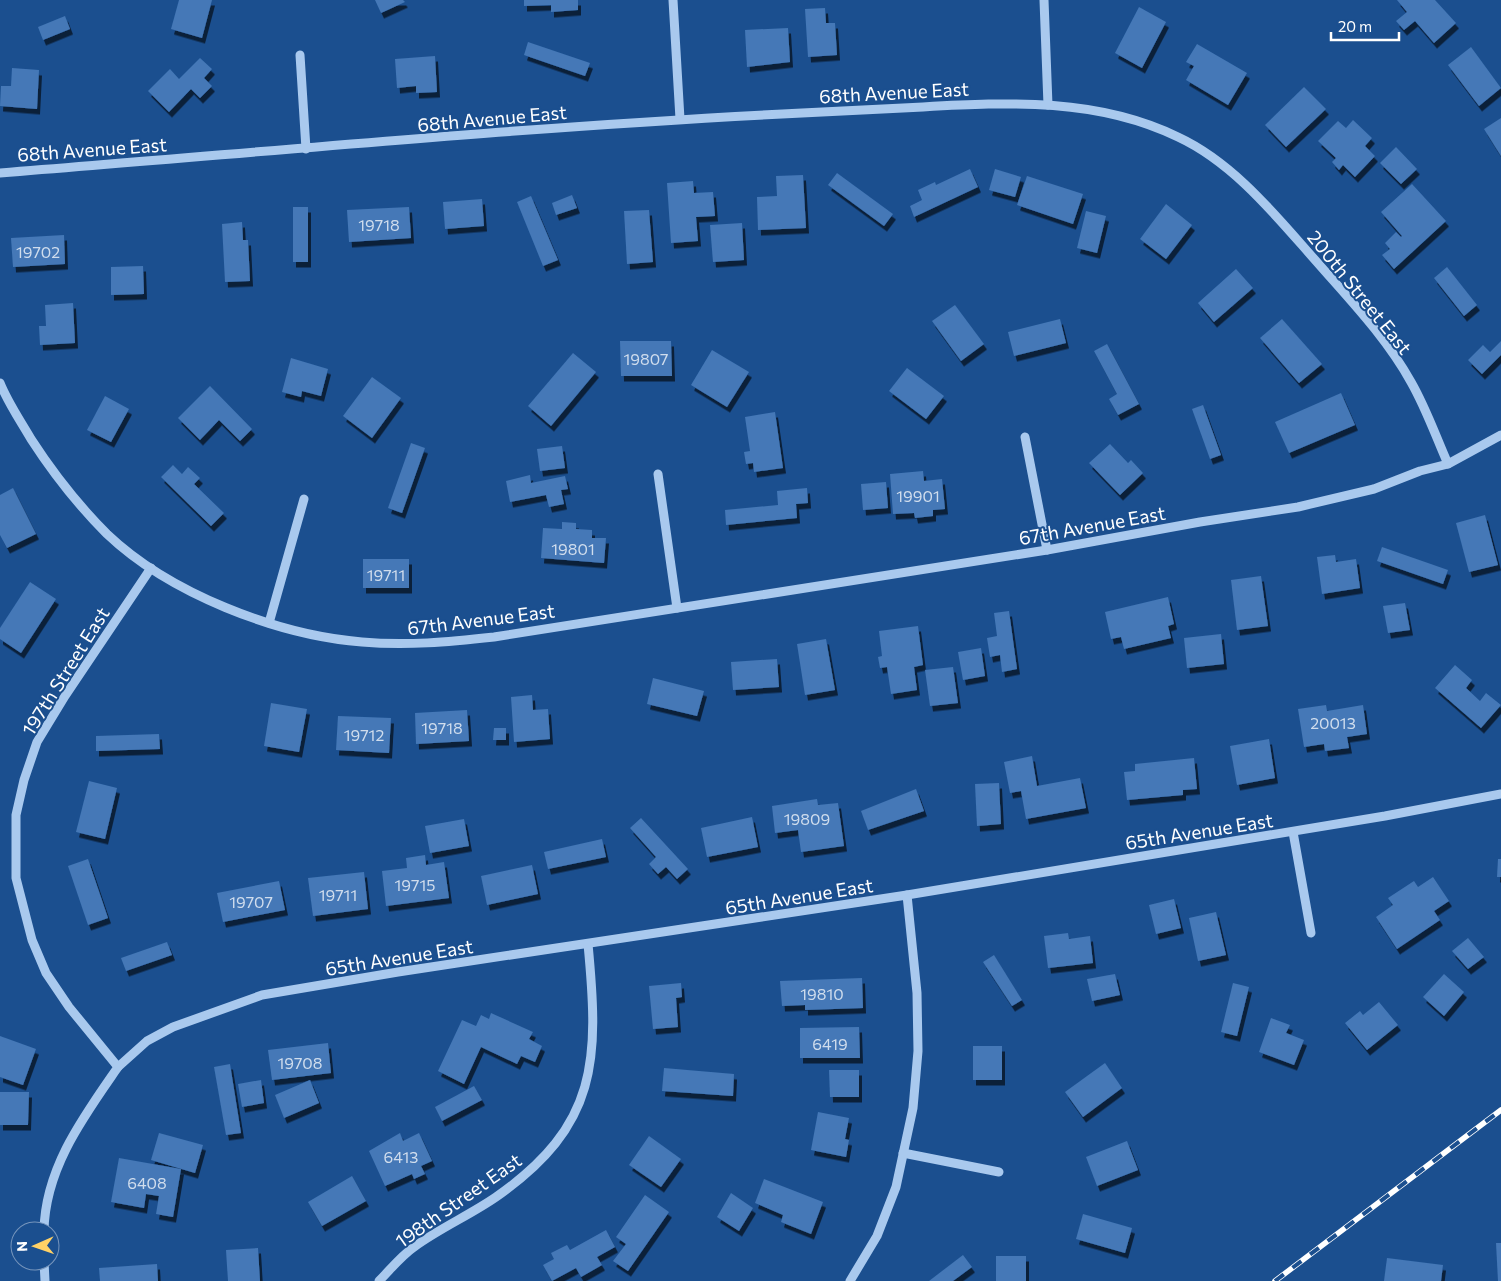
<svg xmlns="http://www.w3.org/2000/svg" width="1501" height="1281" font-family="Commissioner,sans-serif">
	<defs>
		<filter id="shadow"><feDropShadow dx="3" dy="5.5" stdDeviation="0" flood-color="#0009"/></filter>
	</defs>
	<rect width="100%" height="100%" fill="#1b4f8f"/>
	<g fill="#4478b7" filter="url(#shadow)">
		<path d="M 179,0 L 212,0 L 202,38 L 171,29 Z"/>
		<path d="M 375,0 L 403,0 L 405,2 L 381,13 Z"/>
		<path d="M 524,0 L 578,0 L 578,10 L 551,12 L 551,5 L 524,6 Z"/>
		<path d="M 1397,0 L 1435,0 L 1456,23 L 1434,43 L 1415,21 L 1404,30 L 1396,21 L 1407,12 Z"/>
		<path d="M 1139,7 L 1166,22 L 1142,68 L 1115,53 Z"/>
		<path d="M 825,8 L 826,23 L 835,23 L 837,55 L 808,57 L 805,9 Z"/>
		<path d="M 65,16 L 70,29 L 43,40 L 38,27 Z"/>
		<path d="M 788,28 L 790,62 L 747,67 L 745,30 Z"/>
		<path d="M 528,42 L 590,63 L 585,76 L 524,55 Z"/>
		<path d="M 1197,44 L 1247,73 L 1228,105 L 1186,80 L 1194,66 L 1186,62 Z"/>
		<path d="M 1471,47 L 1501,88 L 1479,106 L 1448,65 Z"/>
		<path d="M 435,56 L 437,92 L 416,93 L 416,86 L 397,88 L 395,59 Z"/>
		<path d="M 200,58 L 212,69 L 204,78 L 212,86 L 200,98 L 191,89 L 169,112 L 148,91 L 170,69 L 179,79 Z"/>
		<path d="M 12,68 L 39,70 L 37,109 L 0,106 L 1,86 L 11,86 Z"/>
		<path d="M 1304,87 L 1326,109 L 1286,147 L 1265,125 Z"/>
		<path d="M 1501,118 L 1501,156 L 1484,129 Z"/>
		<path d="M 1353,120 L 1372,138 L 1365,146 L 1375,156 L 1355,177 L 1343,165 L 1339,170 L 1332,162 L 1336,158 L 1318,141 L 1338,121 L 1346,128 Z"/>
		<path d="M 1396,147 L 1417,169 L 1401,184 L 1380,163 Z"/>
		<path d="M 970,169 L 978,187 L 914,217 L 910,206 L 922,200 L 918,190 L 935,182 L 936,185 Z"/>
		<path d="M 995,169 L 1021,177 L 1015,197 L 989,190 Z"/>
		<path d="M 837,173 L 893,214 L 884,226 L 828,185 Z"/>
		<path d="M 803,175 L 806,228 L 758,230 L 757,197 L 777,196 L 776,176 Z"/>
		<path d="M 1027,176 L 1083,194 L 1073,224 L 1017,205 Z"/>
		<path d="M 693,181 L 694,193 L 713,192 L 715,216 L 696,217 L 698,241 L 671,243 L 667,183 Z"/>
		<path d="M 1412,184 L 1446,221 L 1394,269 L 1382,255 L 1390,249 L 1385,243 L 1396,232 L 1401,237 L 1402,236 L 1381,212 Z"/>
		<path d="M 572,195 L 577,208 L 556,215 L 552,203 Z"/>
		<path d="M 531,196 L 558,260 L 543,266 L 517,202 Z"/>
		<path d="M 482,199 L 484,226 L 445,229 L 443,202 Z"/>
		<path d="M 1166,204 L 1192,225 L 1166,259 L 1140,239 Z"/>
		<rect x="293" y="207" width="15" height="55"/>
		<path d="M 409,207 L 411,238 L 349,242 L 347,210 Z"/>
		<path d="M 649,210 L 653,262 L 627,264 L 624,211 Z"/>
		<path d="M 1086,211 L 1106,216 L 1097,253 L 1077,248 Z"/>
		<path d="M 242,222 L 243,240 L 248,240 L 250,281 L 225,282 L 222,224 Z"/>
		<path d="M 742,223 L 744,260 L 713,262 L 710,225 Z"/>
		<path d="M 64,235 L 65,264 L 13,267 L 11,238 Z"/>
		<path d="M 143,266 L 144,294 L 111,295 L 111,267 Z"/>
		<path d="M 1447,267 L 1477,305 L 1464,316 L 1434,278 Z"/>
		<path d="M 1236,269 L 1253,288 L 1214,322 L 1198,303 Z"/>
		<path d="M 73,303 L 75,343 L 40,345 L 39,326 L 46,326 L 45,305 Z"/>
		<path d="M 955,305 L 984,344 L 961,361 L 932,321 Z"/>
		<path d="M 1060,319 L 1066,343 L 1014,356 L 1008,332 Z"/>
		<path d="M 1282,319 L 1322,364 L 1299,383 L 1260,338 Z"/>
		<path d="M 620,341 L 671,341 L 672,376 L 621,376 Z"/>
		<path d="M 1501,341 L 1501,355 L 1482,374 L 1468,360 L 1483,345 L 1490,352 Z"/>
		<path d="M 1107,344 L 1139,404 L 1118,415 L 1109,399 L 1117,394 L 1094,351 Z"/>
		<path d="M 712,350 L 749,372 L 727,407 L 691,385 Z"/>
		<path d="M 573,353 L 596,372 L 551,426 L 528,406 Z"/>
		<path d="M 291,358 L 328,369 L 321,396 L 302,391 L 301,397 L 282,392 Z"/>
		<path d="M 907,368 L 944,396 L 926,419 L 889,391 Z"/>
		<path d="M 372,377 L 401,398 L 372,438 L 343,416 Z"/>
		<path d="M 210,386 L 252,429 L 240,441 L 219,420 L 200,440 L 178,418 Z"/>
		<path d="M 1341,393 L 1355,425 L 1289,453 L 1275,422 Z"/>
		<path d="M 105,396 L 129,409 L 111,442 L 87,430 Z"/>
		<path d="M 1203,405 L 1221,455 L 1210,459 L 1192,409 Z"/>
		<path d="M 775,412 L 783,468 L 754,472 L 753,463 L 746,464 L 744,452 L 750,451 L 745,417 Z"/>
		<path d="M 411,443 L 425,448 L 402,513 L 388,508 Z"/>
		<path d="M 1110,444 L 1128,463 L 1131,460 L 1143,473 L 1120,495 L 1089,463 Z"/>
		<path d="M 562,446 L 565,468 L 540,471 L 537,449 Z"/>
		<path d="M 173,465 L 182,474 L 188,467 L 200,478 L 194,484 L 224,513 L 211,526 L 161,477 Z"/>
		<path d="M 923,471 L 924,481 L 942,479 L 945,509 L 933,510 L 933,516 L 915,518 L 914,513 L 893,514 L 890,474 Z"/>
		<path d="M 530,475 L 531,483 L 565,476 L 568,489 L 561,490 L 564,504 L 549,507 L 546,495 L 510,502 L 506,481 Z"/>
		<path d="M 886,482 L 888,508 L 863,510 L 861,484 Z"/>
		<path d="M 13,488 L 36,534 L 7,548 L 0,535 L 0,495 Z"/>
		<path d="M 807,488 L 808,503 L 796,504 L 797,518 L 726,525 L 725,510 L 778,505 L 777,491 Z"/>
		<path d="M 1485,515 L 1498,565 L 1469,572 L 1456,523 Z"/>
		<path d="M 562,522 L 576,523 L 576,529 L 592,530 L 592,538 L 606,538 L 604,563 L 541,558 L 543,528 L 562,529 Z"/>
		<path d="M 1382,547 L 1448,570 L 1443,584 L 1377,561 Z"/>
		<path d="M 1335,555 L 1336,562 L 1356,559 L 1360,588 L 1322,594 L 1317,557 Z"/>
		<rect x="363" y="559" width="46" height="29"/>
		<path d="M 1261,576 L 1268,626 L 1237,630 L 1231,580 Z"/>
		<path d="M 30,582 L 56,599 L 21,653 L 0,639 L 0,628 Z"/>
		<path d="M 1168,597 L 1174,624 L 1168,626 L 1171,638 L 1124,649 L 1121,637 L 1111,639 L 1105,612 Z"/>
		<path d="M 1405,603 L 1410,630 L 1388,633 L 1383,606 Z"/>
		<path d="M 1009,611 L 1017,669 L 1002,672 L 1000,655 L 990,657 L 987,638 L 997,636 L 994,613 Z"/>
		<path d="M 918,626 L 923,665 L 914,667 L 917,690 L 891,694 L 887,667 L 880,668 L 878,657 L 882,656 L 879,631 Z"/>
		<path d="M 1221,634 L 1224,664 L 1187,668 L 1184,638 Z"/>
		<path d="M 826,639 L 835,690 L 805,695 L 797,644 Z"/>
		<path d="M 981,648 L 985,676 L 963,680 L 958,652 Z"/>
		<path d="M 777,659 L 779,687 L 733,690 L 731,662 Z"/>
		<path d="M 1455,665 L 1472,680 L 1466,688 L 1480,701 L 1486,693 L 1501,705 L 1481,728 L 1435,688 Z"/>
		<path d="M 953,667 L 958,703 L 930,706 L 925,670 Z"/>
		<path d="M 653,678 L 704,691 L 697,716 L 647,704 Z"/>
		<path d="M 532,695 L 533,710 L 548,709 L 550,739 L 514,742 L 511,697 Z"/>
		<path d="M 271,703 L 307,709 L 299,752 L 264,746 Z"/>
		<path d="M 1326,705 L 1327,711 L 1363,705 L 1367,734 L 1347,737 L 1349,748 L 1325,751 L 1324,744 L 1304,747 L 1298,709 Z"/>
		<path d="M 467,710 L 469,741 L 416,744 L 415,713 Z"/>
		<path d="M 338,716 L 391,718 L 389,753 L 336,750 Z"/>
		<path d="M 494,728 L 506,728 L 506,740 L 493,740 Z"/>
		<path d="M 159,734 L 160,749 L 96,751 L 96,736 Z"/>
		<path d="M 1269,739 L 1275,778 L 1237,785 L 1230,746 Z"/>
		<path d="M 1032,756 L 1037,786 L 1080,778 L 1086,808 L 1026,819 L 1021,791 L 1010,793 L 1004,762 Z"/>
		<path d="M 1194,758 L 1197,789 L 1183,790 L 1183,795 L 1127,800 L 1124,772 L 1135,771 L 1135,764 Z"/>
		<path d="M 89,781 L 117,788 L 105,839 L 76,832 Z"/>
		<path d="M 999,783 L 1001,824 L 977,826 L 975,784 Z"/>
		<path d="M 916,789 L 924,811 L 868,830 L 861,811 Z"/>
		<path d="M 817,799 L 818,805 L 838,803 L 844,846 L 801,852 L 798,830 L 775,833 L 772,806 Z"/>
		<path d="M 752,817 L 758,847 L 707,857 L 701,828 Z"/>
		<path d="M 641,818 L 688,869 L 677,879 L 666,867 L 658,874 L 649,864 L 656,857 L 630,828 Z"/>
		<path d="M 464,819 L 469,846 L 430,853 L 425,826 Z"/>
		<path d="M 602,839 L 606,857 L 548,869 L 544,852 Z"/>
		<path d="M 425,855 L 426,865 L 444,862 L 449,898 L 386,906 L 382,871 L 407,868 L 406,858 Z"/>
		<path d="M 88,859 L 108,918 L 88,925 L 68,866 Z"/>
		<path d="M 1498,859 L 1501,859 L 1501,877 L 1497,877 Z"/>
		<path d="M 532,865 L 538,894 L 487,905 L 481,876 Z"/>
		<path d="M 364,872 L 368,909 L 313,916 L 308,878 Z"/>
		<path d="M 1433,877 L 1449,901 L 1434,911 L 1440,920 L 1397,949 L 1376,917 L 1393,905 L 1388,898 L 1414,881 L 1418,887 Z"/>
		<path d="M 279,881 L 285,910 L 223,922 L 217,893 Z"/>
		<path d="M 1174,899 L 1181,928 L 1156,934 L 1149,905 Z"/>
		<path d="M 1216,912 L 1226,955 L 1198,961 L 1189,918 Z"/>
		<path d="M 1068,933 L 1069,939 L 1090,936 L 1093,963 L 1048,968 L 1044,936 Z"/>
		<path d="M 1468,938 L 1484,957 L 1468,969 L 1452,951 Z"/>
		<path d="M 167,942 L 172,955 L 126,971 L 121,958 Z"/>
		<path d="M 994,955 L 1022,1000 L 1012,1006 L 983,962 Z"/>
		<path d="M 1115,974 L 1120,995 L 1092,1001 L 1087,979 Z"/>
		<path d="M 1444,974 L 1464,992 L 1444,1016 L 1423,997 Z"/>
		<path d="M 862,978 L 863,1008 L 805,1010 L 805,1005 L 782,1006 L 780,981 Z"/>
		<path d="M 681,983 L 682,997 L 676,998 L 678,1027 L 653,1029 L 649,986 Z"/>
		<path d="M 1233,983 L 1249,987 L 1237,1036 L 1221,1032 Z"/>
		<path d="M 1379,1002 L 1398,1025 L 1367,1050 L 1345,1023 L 1360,1011 L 1363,1015 Z"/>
		<path d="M 491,1013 L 533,1032 L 529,1039 L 542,1046 L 535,1062 L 521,1056 L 517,1064 L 481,1047 L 464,1084 L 438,1071 L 462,1020 L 476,1026 L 481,1015 L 489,1019 Z"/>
		<path d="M 1271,1018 L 1290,1025 L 1286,1033 L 1304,1040 L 1294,1065 L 1259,1052 Z"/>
		<path d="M 859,1027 L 860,1058 L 800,1058 L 800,1028 Z"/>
		<path d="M 0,1036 L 36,1049 L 23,1085 L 0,1077 Z"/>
		<path d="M 328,1043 L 331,1073 L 272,1080 L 268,1050 Z"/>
		<rect x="973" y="1046" width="29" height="34"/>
		<path d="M 1105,1063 L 1122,1088 L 1083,1117 L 1065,1092 Z"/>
		<path d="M 230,1064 L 241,1133 L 226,1135 L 214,1067 Z"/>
		<path d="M 664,1068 L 734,1074 L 733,1096 L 662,1091 Z"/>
		<path d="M 829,1070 L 859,1070 L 859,1097 L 830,1097 Z"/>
		<path d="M 261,1080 L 264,1103 L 242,1107 L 238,1084 Z"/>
		<path d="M 310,1080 L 319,1103 L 284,1118 L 275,1095 Z"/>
		<path d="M 474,1086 L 482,1100 L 442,1121 L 435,1107 Z"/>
		<path d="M 0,1092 L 29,1092 L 28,1125 L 0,1125 Z"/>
		<path d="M 818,1112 L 849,1118 L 845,1139 L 849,1140 L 846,1157 L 811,1150 Z"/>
		<path d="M 159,1133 L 203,1145 L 195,1173 L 151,1160 Z"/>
		<path d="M 400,1133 L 403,1141 L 419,1133 L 432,1161 L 421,1166 L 425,1174 L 414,1179 L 412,1174 L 385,1186 L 369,1151 Z"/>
		<path d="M 649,1136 L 681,1159 L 661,1187 L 629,1165 Z"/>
		<path d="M 1127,1141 L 1138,1170 L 1097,1186 L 1086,1157 Z"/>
		<path d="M 119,1158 L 181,1169 L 173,1217 L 156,1214 L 159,1196 L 146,1194 L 144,1208 L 111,1202 Z"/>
		<path d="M 352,1176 L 366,1201 L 322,1226 L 308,1202 Z"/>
		<path d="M 764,1179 L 823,1202 L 811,1234 L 781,1222 L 783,1215 L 755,1203 Z"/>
		<path d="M 731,1193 L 753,1208 L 739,1231 L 717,1217 Z"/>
		<path d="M 645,1195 L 669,1212 L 628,1271 L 613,1261 L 626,1244 L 616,1237 Z"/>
		<path d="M 1083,1214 L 1132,1228 L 1125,1253 L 1076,1239 Z"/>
		<path d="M 606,1230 L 615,1247 L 597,1257 L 602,1265 L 581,1277 L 576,1268 L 552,1281 L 543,1265 L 554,1259 L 551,1253 L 567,1245 L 570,1250 Z"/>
		<path d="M 1496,1243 L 1501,1243 L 1501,1281 L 1498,1281 Z"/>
		<path d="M 258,1248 L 260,1281 L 228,1281 L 226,1250 Z"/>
		<path d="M 963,1255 L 972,1267 L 953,1281 L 929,1281 Z"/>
		<rect x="996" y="1256" width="30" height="25"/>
		<path d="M 1387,1258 L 1443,1265 L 1441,1281 L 1384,1281 Z"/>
		<path d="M 157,1264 L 158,1281 L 100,1281 L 99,1268 Z"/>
	</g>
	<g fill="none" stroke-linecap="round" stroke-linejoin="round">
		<g stroke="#a9c9ee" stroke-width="9">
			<path d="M 673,0 L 680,119"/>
			<path d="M 1044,0 L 1048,105"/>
			<path d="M 300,55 L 306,149"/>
			<path d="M 0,173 C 267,152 534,126 802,113 C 842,111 883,109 923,107 C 1010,102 1098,98 1178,137 C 1234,163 1276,216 1316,261 C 1350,300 1386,337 1411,382 C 1426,408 1436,437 1448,464"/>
			<path d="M 0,383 C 8,403 20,420 31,439 C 53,473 78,505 107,534 C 169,593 276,635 362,642 C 406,646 449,642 494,637 L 1047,550 L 1200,522 L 1298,507 L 1374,489 L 1420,471 L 1448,464 L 1501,435"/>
			<path d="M 1025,437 L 1047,550"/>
			<path d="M 658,474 L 677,608"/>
			<path d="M 269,623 L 304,499"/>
			<path d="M 1293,832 L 1311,933"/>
			<path d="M 118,1067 L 147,1041 L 173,1027 L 262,995 L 398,972 L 907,895 L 1385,816 L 1501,794"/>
			<path d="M 903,1153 L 999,1172"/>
			<path d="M 44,1231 C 45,1168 84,1116 118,1067 L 69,1007 L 46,973 L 32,940 L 16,878 L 16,815 L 24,780 L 37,742 L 65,696 L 151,568"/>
			<path d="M 44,1261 L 45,1281"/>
			<path d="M 379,1281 C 390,1270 401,1256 414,1247 C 440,1228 470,1215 496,1197 C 599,1125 599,1060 588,944"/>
			<path d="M 850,1281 L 877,1236 L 896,1187 L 913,1108 L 918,1051 L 917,993 L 907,895"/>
		</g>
		<defs>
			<path id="rail" d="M 1275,1281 L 1501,1110"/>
		</defs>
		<use href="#rail" stroke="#fff" stroke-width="5.5"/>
		<use href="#rail" stroke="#1b4f8f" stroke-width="4" stroke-dasharray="11" stroke-linecap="butt"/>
	</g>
	<g text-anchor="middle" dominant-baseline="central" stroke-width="4" stroke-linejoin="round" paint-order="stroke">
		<g font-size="16" fill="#d0dded">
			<text x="379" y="224">19718</text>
			<text x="38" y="251">19702</text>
			<text x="646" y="358">19807</text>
			<text x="918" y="495">19901</text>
			<text x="573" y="548">19801</text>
			<text x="386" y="574">19711</text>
			<text x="1333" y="722">20013</text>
			<text x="442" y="727">19718</text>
			<text x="364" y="734">19712</text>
			<text x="807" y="818">19809</text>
			<text x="415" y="884">19715</text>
			<text x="338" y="894">19711</text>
			<text x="251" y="901">19707</text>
			<text x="822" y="993">19810</text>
			<text x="830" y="1043">6419</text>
			<text x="300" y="1062">19708</text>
			<text x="401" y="1156">6413</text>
			<text x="147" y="1182">6408</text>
		</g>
		<g font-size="19" fill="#fff" stroke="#1b4f8f">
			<text transform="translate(894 92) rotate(-3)">68th Avenue East</text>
			<text transform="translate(492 118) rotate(-5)">68th Avenue East</text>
			<text transform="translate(92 149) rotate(-4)">68th Avenue East</text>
			<text transform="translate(1360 292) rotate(51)">200th Street East</text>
			<text transform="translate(1092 525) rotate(-10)">67th Avenue East</text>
			<text transform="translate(481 619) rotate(-7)">67th Avenue East</text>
			<text transform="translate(65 671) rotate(-58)">197th Street East</text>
			<text transform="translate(1199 831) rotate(-9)">65th Avenue East</text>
			<text transform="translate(799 896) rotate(-9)">65th Avenue East</text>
			<text transform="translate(399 957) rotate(-9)">65th Avenue East</text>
			<text transform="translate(458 1200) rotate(-35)">198th Street East</text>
		</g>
	</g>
	<g transform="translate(35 1246) rotate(268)"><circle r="24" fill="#1b4f8f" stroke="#7695bc"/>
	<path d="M0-4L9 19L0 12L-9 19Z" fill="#ffd166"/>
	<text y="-8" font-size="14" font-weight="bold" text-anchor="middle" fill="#ffffff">N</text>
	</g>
	<path d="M1331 32v8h68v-8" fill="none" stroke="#ffffff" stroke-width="2.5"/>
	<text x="1338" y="32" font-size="15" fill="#ffffff" stroke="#1b4f8f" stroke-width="4" paint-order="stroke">20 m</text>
</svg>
